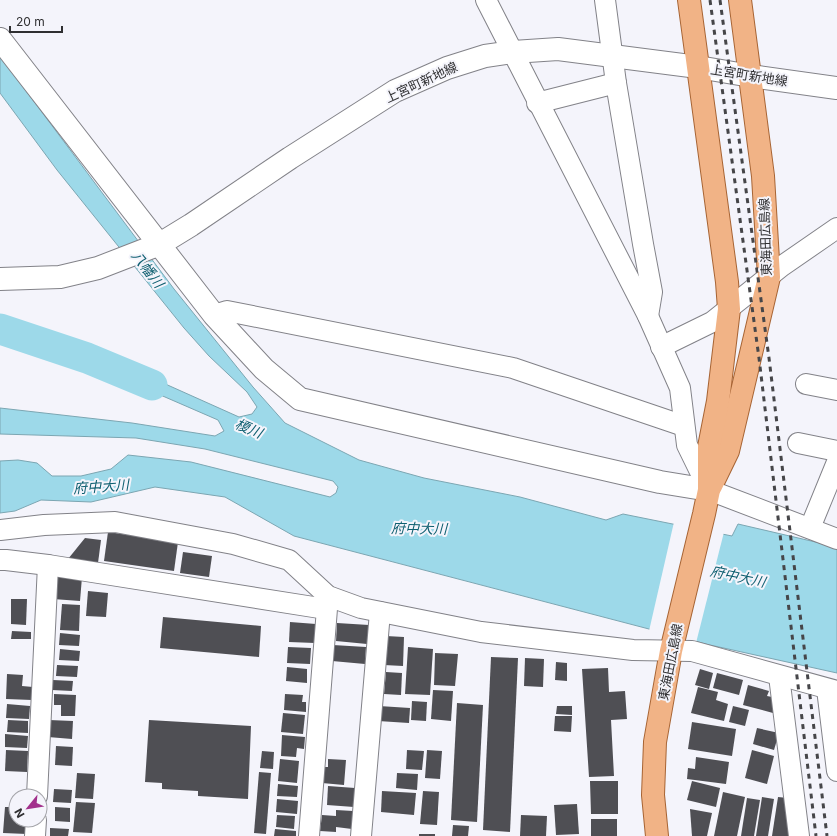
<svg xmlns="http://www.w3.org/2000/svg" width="837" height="836" font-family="Inter,'Noto Sans JP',sans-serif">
	<rect width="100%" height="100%" fill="#f4f4fb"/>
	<path fill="#9dd9e9" stroke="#7ca6b2" d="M 0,56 L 174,289 L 253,387 L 285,423 L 359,460 L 424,478 L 520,497 L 606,520 L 623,514 L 732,536 L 738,524 L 837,547 L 837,673 L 710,645 L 294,536 L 225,497 L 155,487 L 91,502 L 41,500 L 15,511 L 0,513 L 0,461 L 18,460 L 37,463 L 52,476 L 81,476 L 111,469 L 128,455 L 191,462 L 330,497 L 336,493 L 338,487 L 333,481 L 205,449 L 136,438 L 0,434 L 0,408 L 132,423 L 215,436 L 224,431 L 218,420 L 112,374 L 114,361 L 239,417 L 252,414 L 257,407 L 247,392 L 209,356 L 184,328 L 57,170 L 0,93 Z"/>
	<path fill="#f4f4fb" d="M 674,522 L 724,532 L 696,643 L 649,631 Z"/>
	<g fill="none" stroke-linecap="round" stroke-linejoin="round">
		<path stroke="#9dd9e9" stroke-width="31" d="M 0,329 L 87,358 L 152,385"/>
	</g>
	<g fill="#4f4f54">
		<path d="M 108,532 L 178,542 L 174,571 L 104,561 Z"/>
		<path d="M 85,538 L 101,540 L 98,563 L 68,559 Z"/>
		<path d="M 183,552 L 212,556 L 209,577 L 180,573 Z"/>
		<path d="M 55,575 L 82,577 L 80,601 L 53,599 Z"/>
		<path d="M 88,591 L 108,593 L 106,617 L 86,616 Z"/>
		<path d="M 11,599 L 27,599 L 26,625 L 11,624 Z"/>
		<path d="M 62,604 L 80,605 L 79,631 L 60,630 Z"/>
		<path d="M 163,617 L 261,626 L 259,657 L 160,648 Z"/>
		<path d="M 290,622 L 316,624 L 315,643 L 289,642 Z"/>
		<path d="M 337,623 L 369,625 L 367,644 L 336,641 Z"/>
		<path d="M 12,631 L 31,632 L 31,639 L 11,639 Z"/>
		<path d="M 60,633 L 80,635 L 79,646 L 59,645 Z"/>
		<path d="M 386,636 L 404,637 L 403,666 L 384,665 Z"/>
		<path d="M 333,645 L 366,647 L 365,664 L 332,661 Z"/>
		<path d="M 288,647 L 311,648 L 310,664 L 287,663 Z"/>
		<path d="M 408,647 L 433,649 L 430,695 L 405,694 Z"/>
		<path d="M 60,649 L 80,651 L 79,661 L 59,660 Z"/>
		<path d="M 435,653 L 458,654 L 455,686 L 434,685 Z"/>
		<path d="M 491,657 L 518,658 L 510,832 L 483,830 Z"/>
		<path d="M 525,658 L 544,659 L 543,687 L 524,686 Z"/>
		<path d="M 556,662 L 567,663 L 567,681 L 555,680 Z"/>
		<path d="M 57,665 L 78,666 L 77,677 L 56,676 Z"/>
		<path d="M 287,667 L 307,669 L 307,683 L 286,681 Z"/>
		<path d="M 608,668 L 609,692 L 625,691 L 627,719 L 611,720 L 614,776 L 589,777 L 582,669 Z"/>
		<path d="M 700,669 L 713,673 L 709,689 L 695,685 Z"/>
		<path d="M 386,672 L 402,673 L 401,695 L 384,694 Z"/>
		<path d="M 717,673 L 743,680 L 739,695 L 713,688 Z"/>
		<path d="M 7,674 L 23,675 L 22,686 L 33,687 L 32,700 L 6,699 Z"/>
		<path d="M 53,680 L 73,681 L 72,691 L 52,690 Z"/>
		<path d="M 748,685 L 769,691 L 767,696 L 777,698 L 773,713 L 743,705 Z"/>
		<path d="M 698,687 L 718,692 L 716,700 L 728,704 L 724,721 L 691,713 Z"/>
		<path d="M 433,690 L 453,691 L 451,721 L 431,719 Z"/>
		<path d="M 54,694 L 76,695 L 75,716 L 61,716 L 61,705 L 54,705 Z"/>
		<path d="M 285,694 L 303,695 L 302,702 L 306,702 L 306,712 L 284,710 Z"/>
		<path d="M 412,701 L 427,702 L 426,721 L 411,720 Z"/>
		<path d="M 457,703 L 483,705 L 477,822 L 451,820 Z"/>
		<path d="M 7,704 L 30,706 L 29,719 L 6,718 Z"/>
		<path d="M 379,706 L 410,708 L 409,723 L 378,721 Z"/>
		<path d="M 557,706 L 572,706 L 572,715 L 556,714 Z"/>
		<path d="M 733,706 L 749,710 L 745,726 L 729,722 Z"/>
		<path d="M 283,713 L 305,715 L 303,734 L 281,732 Z"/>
		<path d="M 555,716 L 572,716 L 571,732 L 554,731 Z"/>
		<path d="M 8,720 L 28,721 L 28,733 L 7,732 Z"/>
		<path d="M 49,720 L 73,721 L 72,739 L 48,737 Z"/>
		<path d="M 149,720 L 251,726 L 248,799 L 198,796 L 198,791 L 162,789 L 162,783 L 145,782 Z"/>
		<path d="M 692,722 L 736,729 L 732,756 L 688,749 Z"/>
		<path d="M 757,728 L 779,733 L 774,750 L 753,744 Z"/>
		<path d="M 5,734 L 28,736 L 27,748 L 5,747 Z"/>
		<path d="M 282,735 L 305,737 L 304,749 L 297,748 L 296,757 L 281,756 Z"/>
		<path d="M 56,746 L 73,747 L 72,766 L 55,765 Z"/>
		<path d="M 6,750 L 28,751 L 27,772 L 5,771 Z"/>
		<path d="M 407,750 L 424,751 L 422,770 L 406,769 Z"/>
		<path d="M 427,750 L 442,751 L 440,779 L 425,778 Z"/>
		<path d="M 752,750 L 774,756 L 767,784 L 745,778 Z"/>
		<path d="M 262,751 L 274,752 L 273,769 L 260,768 Z"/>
		<path d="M 696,757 L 729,762 L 726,784 L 687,779 L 688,768 L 695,769 Z"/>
		<path d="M 280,759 L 299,761 L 297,783 L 278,781 Z"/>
		<path d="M 328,759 L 346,760 L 344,785 L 322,783 L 323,767 L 328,767 Z"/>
		<path d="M 259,772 L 271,773 L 266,834 L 254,833 Z"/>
		<path d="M 77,773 L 95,774 L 93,799 L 75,798 Z"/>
		<path d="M 397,773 L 418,774 L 417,790 L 396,788 Z"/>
		<path d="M 590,781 L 618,781 L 618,814 L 591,814 Z"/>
		<path d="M 692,781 L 720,788 L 716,807 L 687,800 Z"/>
		<path d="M 278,784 L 298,786 L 297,797 L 277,796 Z"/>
		<path d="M 328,786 L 355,788 L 354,807 L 327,805 Z"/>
		<path d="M 54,789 L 72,790 L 71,803 L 53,802 Z"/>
		<path d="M 382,791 L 416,793 L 414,815 L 381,812 Z"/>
		<path d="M 423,791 L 439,792 L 437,825 L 420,824 Z"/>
		<path d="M 723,792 L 745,797 L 737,836 L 714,836 Z"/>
		<path d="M 762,797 L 774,799 L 768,836 L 756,836 Z"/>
		<path d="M 778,797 L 788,798 L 792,836 L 772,836 Z"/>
		<path d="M 747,798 L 760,800 L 754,836 L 741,836 Z"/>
		<path d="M 277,799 L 298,801 L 297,814 L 276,812 Z"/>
		<path d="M 76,802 L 95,803 L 92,833 L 73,832 Z"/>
		<path d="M 577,804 L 579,834 L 556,835 L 554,805 Z"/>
		<path d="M 5,807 L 16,807 L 16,820 L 28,820 L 27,834 L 3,833 Z"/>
		<path d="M 55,807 L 70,808 L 70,822 L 55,821 Z"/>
		<path d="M 690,809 L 712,813 L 707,836 L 692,836 Z"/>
		<path d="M 336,810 L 353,811 L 352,829 L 336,827 L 336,832 L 320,831 L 322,815 L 336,816 Z"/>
		<path d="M 277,815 L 295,816 L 294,829 L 276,827 Z"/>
		<path d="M 521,815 L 547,816 L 546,836 L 520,836 Z"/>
		<rect x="591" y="819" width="26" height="17"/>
		<path d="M 453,825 L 469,826 L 468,836 L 452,836 Z"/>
		<path d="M 50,828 L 69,829 L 68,836 L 50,836 Z"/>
		<path d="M 275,829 L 296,831 L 296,836 L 274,836 Z"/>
		<rect x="419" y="834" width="16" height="2"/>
	</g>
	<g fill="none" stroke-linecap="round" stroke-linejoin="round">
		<defs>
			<g id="street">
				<path d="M 486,0 L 648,316 L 680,388 L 687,445 L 709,490 L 837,539"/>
				<path d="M 605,0 L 616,83 L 643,244 L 652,292 L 648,316"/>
				<path d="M 537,103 L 616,83"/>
				<path d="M 214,315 L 227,311 L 513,368 L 684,426"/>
				<path d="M 661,347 L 712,322 L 782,266 L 837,228"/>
				<path d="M 806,384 L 837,390"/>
				<path d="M 798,443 L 837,451"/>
				<path d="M 810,528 L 837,462"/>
				<path d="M 0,530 L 44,525 L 115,522 L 233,544 L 289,560 L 328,596 L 361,608 L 481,632 L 633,650 L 692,651 L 837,691"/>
				<path d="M 0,560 L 6,560 L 48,565 L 326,609"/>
				<path d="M 779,676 L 799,836"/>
				<path d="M 827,689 L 837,771"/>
				<path d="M 37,796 L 48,565"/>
				<path d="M 35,836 L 36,820"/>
				<path d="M 309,836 L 328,596"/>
				<path d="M 361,836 L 380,612"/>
			</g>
			<g id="secondary">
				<path d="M 0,39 L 214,315 L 264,369 L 300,399 L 660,482 L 709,490"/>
				<path d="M 0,279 L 60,277 L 98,268 L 160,244 L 191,225 L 290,158 L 395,91 L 447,68 L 485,56 L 513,52 L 558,49 L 698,67 L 751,76 L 837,88"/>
			</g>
			<g id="primary">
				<path d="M 711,486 L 728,451 L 769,277 L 763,176 L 740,0"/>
				<path d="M 657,836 L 653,795 L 655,742 L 671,651 L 704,514 L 709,490 L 709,447 L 718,401 L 729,309 L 727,282 L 689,0"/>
			</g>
		</defs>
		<use href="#street" stroke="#828288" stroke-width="22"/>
		<use href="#secondary" stroke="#828288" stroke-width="24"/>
		<use href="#primary" stroke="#a76434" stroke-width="24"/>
		<use href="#street" stroke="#fff" stroke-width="20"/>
		<use href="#secondary" stroke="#fff" stroke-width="22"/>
		<use href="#primary" stroke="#f1b386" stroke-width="22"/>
		<g stroke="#464649" stroke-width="3" stroke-dasharray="5 5" stroke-linecap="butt">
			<path d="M 710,0 L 759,358 L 816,836"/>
			<path d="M 720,0 L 769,358 L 827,836"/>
		</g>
	</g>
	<g text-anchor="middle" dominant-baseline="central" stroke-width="4" stroke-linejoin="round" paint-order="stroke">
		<g font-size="13" fill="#2f2f31" stroke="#f4f4fb">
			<text transform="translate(749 75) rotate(9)">上宮町新地線</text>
			<text transform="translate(421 82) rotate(-25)">上宮町新地線</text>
			<text transform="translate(765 237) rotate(-92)">東海田広島線</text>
			<text transform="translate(670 662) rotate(-79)">東海田広島線</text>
		</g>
		<g font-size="14" font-style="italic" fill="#0e5f70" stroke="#f4f4fb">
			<text transform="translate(148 269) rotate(52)">八幡川</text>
			<text transform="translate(249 428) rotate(23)">榎川</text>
			<text transform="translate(101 486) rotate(-4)">府中大川</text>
			<text transform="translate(419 528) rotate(1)">府中大川</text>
			<text transform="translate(738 576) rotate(12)">府中大川</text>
		</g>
	</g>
	<g transform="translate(28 808) rotate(240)"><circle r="19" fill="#f4f4fb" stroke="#a5a5aa"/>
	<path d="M0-3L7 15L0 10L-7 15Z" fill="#a2308c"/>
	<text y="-6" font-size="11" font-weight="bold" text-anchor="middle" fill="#2f2f31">N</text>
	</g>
	<path d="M10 26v6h52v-6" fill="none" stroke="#2f2f31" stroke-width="2"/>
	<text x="16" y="26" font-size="12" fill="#2f2f31" stroke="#f4f4fb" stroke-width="3" paint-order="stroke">20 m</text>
</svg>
